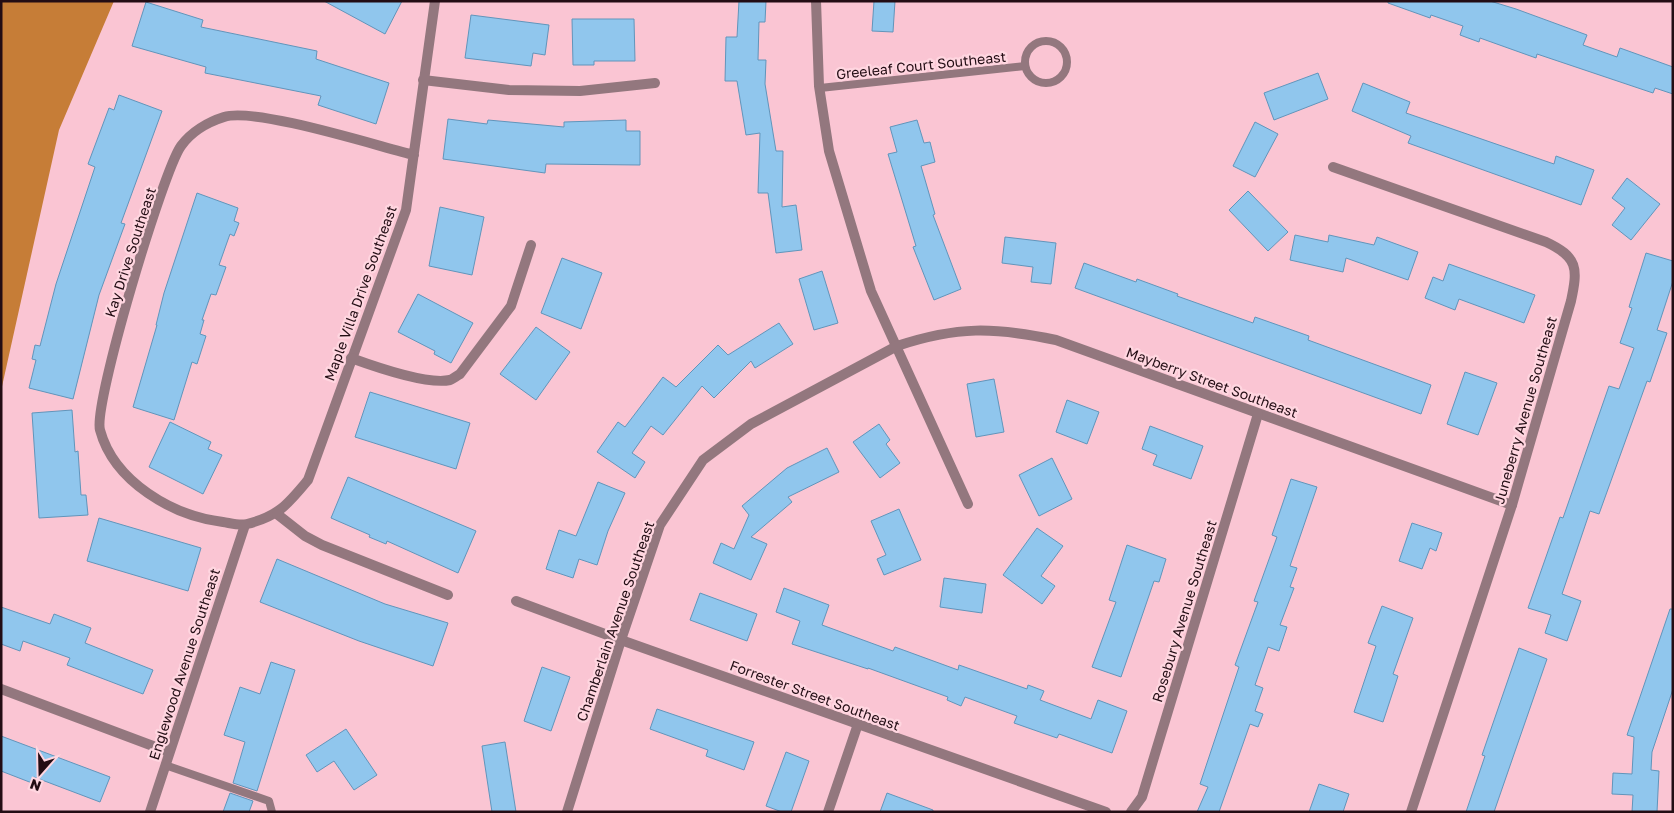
<svg xmlns="http://www.w3.org/2000/svg" width="1674" height="813" font-family="'Golos Text',sans-serif">
	<rect width="100%" height="100%" fill="#fac5d3"/>
	<path fill="#c67d37" d="M 1,1 L 114,1 L 59,130 L 1,391 Z"/>
	<g fill="#90c6ed" stroke="#6195bb">
		<path d="M 324,1 L 402,1 L 385,34 Z"/>
		<path d="M 739,1 L 766,1 L 765,22 L 759,22 L 758,60 L 766,60 L 765,84 L 776,151 L 783,151 L 782,207 L 796,205 L 802,250 L 776,253 L 768,193 L 758,193 L 760,133 L 746,135 L 737,81 L 725,81 L 726,37 L 737,37 Z"/>
		<path d="M 874,1 L 895,1 L 893,32 L 872,31 Z"/>
		<path d="M 1388,1 L 1490,1 L 1516,9 L 1587,35 L 1583,45 L 1617,57 L 1620,48 L 1673,67 L 1673,94 L 1655,88 L 1653,93 L 1537,54 L 1536,58 L 1480,38 L 1479,42 L 1460,35 L 1463,26 L 1431,15 L 1430,18 L 1388,3 Z"/>
		<path d="M 146,2 L 203,20 L 201,27 L 317,51 L 316,59 L 389,83 L 376,124 L 318,105 L 321,96 L 205,73 L 206,67 L 132,46 Z"/>
		<path d="M 471,15 L 549,25 L 545,55 L 533,53 L 531,66 L 465,58 Z"/>
		<path d="M 572,19 L 634,19 L 635,61 L 594,61 L 594,65 L 573,65 Z"/>
		<path d="M 1318,73 L 1328,99 L 1274,120 L 1264,93 Z"/>
		<path d="M 1363,83 L 1410,102 L 1406,113 L 1554,164 L 1556,156 L 1594,170 L 1581,205 L 1408,143 L 1411,136 L 1352,111 Z"/>
		<path d="M 119,95 L 162,111 L 121,223 L 125,224 L 99,295 L 73,399 L 29,388 L 36,360 L 32,359 L 35,345 L 40,346 L 56,284 L 95,167 L 88,164 L 109,108 L 114,110 Z"/>
		<path d="M 448,119 L 487,124 L 488,120 L 564,127 L 564,122 L 626,120 L 626,131 L 640,131 L 640,165 L 546,164 L 545,173 L 443,159 Z"/>
		<path d="M 917,120 L 924,143 L 930,142 L 935,162 L 921,166 L 935,214 L 933,215 L 961,289 L 934,300 L 913,247 L 916,246 L 888,154 L 897,152 L 890,127 Z"/>
		<path d="M 1255,122 L 1278,134 L 1255,177 L 1233,166 Z"/>
		<path d="M 1627,178 L 1660,204 L 1631,240 L 1612,225 L 1625,208 L 1612,198 Z"/>
		<path d="M 1248,191 L 1288,232 L 1268,251 L 1229,210 Z"/>
		<path d="M 197,193 L 238,208 L 234,221 L 239,223 L 234,236 L 230,234 L 219,265 L 226,267 L 216,295 L 211,294 L 202,320 L 204,320 L 200,334 L 206,336 L 197,364 L 192,362 L 174,420 L 133,407 L 157,325 L 156,325 L 164,293 Z"/>
		<path d="M 440,207 L 484,217 L 472,275 L 429,266 Z"/>
		<path d="M 1295,235 L 1328,242 L 1329,235 L 1374,245 L 1377,237 L 1418,252 L 1408,280 L 1346,258 L 1343,272 L 1290,260 Z"/>
		<path d="M 1005,237 L 1056,243 L 1051,284 L 1031,282 L 1033,267 L 1002,263 Z"/>
		<path d="M 1646,253 L 1673,261 L 1673,281 L 1657,330 L 1667,333 L 1650,382 L 1647,381 L 1599,514 L 1590,511 L 1562,594 L 1581,601 L 1567,641 L 1545,633 L 1551,615 L 1528,608 L 1560,517 L 1563,518 L 1609,386 L 1619,389 L 1634,348 L 1620,343 L 1632,308 L 1629,307 Z"/>
		<path d="M 562,258 L 602,273 L 581,329 L 541,313 Z"/>
		<path d="M 1084,263 L 1136,282 L 1137,279 L 1178,294 L 1177,296 L 1253,323 L 1255,317 L 1309,336 L 1308,340 L 1431,385 L 1421,414 L 1075,288 Z"/>
		<path d="M 1449,264 L 1535,295 L 1524,323 L 1459,299 L 1455,310 L 1425,298 L 1433,277 L 1443,281 Z"/>
		<path d="M 822,271 L 838,323 L 814,330 L 799,279 Z"/>
		<path d="M 418,294 L 473,323 L 451,363 L 434,354 L 435,351 L 398,332 Z"/>
		<path d="M 779,323 L 793,344 L 755,368 L 751,361 L 714,398 L 702,386 L 663,435 L 651,426 L 632,453 L 645,462 L 635,478 L 597,452 L 618,422 L 625,427 L 663,377 L 676,387 L 718,345 L 728,355 Z"/>
		<path d="M 536,327 L 570,352 L 536,400 L 500,374 Z"/>
		<path d="M 1465,372 L 1497,383 L 1478,435 L 1447,424 Z"/>
		<path d="M 994,379 L 1004,432 L 976,437 L 967,384 Z"/>
		<path d="M 370,392 L 470,423 L 456,469 L 355,437 Z"/>
		<path d="M 1067,400 L 1099,412 L 1087,444 L 1056,432 Z"/>
		<path d="M 72,410 L 75,452 L 78,451 L 81,495 L 86,495 L 88,515 L 39,518 L 32,413 Z"/>
		<path d="M 170,422 L 211,442 L 208,449 L 222,455 L 203,494 L 149,467 Z"/>
		<path d="M 879,424 L 890,440 L 886,444 L 900,463 L 880,478 L 853,442 Z"/>
		<path d="M 1150,426 L 1203,446 L 1191,479 L 1153,465 L 1157,455 L 1142,449 Z"/>
		<path d="M 827,448 L 839,472 L 788,497 L 792,502 L 751,537 L 767,544 L 751,580 L 713,563 L 721,543 L 734,549 L 749,515 L 742,506 L 787,468 Z"/>
		<path d="M 1052,458 L 1072,499 L 1039,516 L 1019,475 Z"/>
		<path d="M 348,477 L 476,531 L 458,573 L 387,541 L 386,544 L 369,537 L 370,535 L 331,518 Z"/>
		<path d="M 1291,479 L 1317,487 L 1290,566 L 1297,568 L 1290,587 L 1294,588 L 1280,625 L 1287,627 L 1279,651 L 1268,647 L 1255,685 L 1263,688 L 1255,711 L 1263,714 L 1258,727 L 1250,724 L 1219,812 L 1197,812 L 1208,787 L 1200,784 L 1239,667 L 1235,665 L 1258,602 L 1254,601 L 1277,537 L 1272,535 Z"/>
		<path d="M 598,482 L 625,493 L 608,531 L 597,565 L 579,559 L 573,578 L 546,569 L 559,530 L 576,536 Z"/>
		<path d="M 899,509 L 921,560 L 884,575 L 877,559 L 886,555 L 871,521 Z"/>
		<path d="M 99,518 L 201,548 L 188,591 L 87,561 Z"/>
		<path d="M 1412,523 L 1442,533 L 1436,551 L 1430,548 L 1422,569 L 1399,561 Z"/>
		<path d="M 1037,528 L 1063,546 L 1041,576 L 1055,586 L 1042,604 L 1003,575 Z"/>
		<path d="M 1127,545 L 1166,559 L 1159,582 L 1154,581 L 1121,677 L 1092,667 L 1116,602 L 1109,600 Z"/>
		<path d="M 277,559 L 385,604 L 448,623 L 433,666 L 359,641 L 260,602 Z"/>
		<path d="M 944,578 L 986,584 L 982,613 L 940,607 Z"/>
		<path d="M 784,588 L 829,605 L 822,625 L 893,651 L 895,647 L 958,670 L 959,665 L 1027,689 L 1028,685 L 1044,691 L 1040,700 L 1091,719 L 1098,700 L 1127,711 L 1112,753 L 1059,734 L 1057,738 L 1014,723 L 1017,716 L 965,697 L 961,706 L 947,700 L 948,697 L 868,668 L 868,669 L 792,644 L 800,621 L 776,612 Z"/>
		<path d="M 700,593 L 757,614 L 747,641 L 690,620 Z"/>
		<path d="M 1382,606 L 1413,618 L 1393,674 L 1398,676 L 1383,722 L 1354,712 L 1376,646 L 1368,643 Z"/>
		<path d="M 1,607 L 50,624 L 54,614 L 91,628 L 85,643 L 153,670 L 143,694 L 67,665 L 70,658 L 23,641 L 20,651 L 1,644 Z"/>
		<path d="M 1670,609 L 1673,609 L 1673,689 L 1652,752 L 1651,770 L 1659,771 L 1657,812 L 1632,812 L 1633,795 L 1612,794 L 1613,773 L 1632,774 L 1634,737 L 1627,735 Z"/>
		<path d="M 1519,648 L 1547,659 L 1494,812 L 1466,812 L 1485,756 L 1482,755 Z"/>
		<path d="M 271,662 L 295,670 L 257,791 L 233,783 L 245,742 L 224,735 L 240,687 L 260,694 Z"/>
		<path d="M 542,667 L 570,677 L 551,731 L 524,721 Z"/>
		<path d="M 657,709 L 754,742 L 744,770 L 706,756 L 708,750 L 650,729 Z"/>
		<path d="M 346,729 L 377,775 L 354,790 L 334,761 L 317,772 L 306,755 Z"/>
		<path d="M 1,736 L 110,777 L 100,802 L 34,777 L 32,783 L 1,771 Z"/>
		<path d="M 505,742 L 516,812 L 492,812 L 482,746 Z"/>
		<path d="M 786,752 L 809,761 L 791,812 L 782,812 L 766,806 Z"/>
		<path d="M 1319,784 L 1349,794 L 1343,812 L 1309,812 Z"/>
		<path d="M 230,793 L 253,801 L 249,812 L 223,812 Z"/>
		<path d="M 887,793 L 933,810 L 933,812 L 880,812 Z"/>
	</g>
	<g fill="none" stroke-linecap="round" stroke-linejoin="round">
		<g stroke="#93777e" stroke-width="8">
			<circle cx="1046" cy="62" r="21"/>
			<path d="M 820,88 L 1025,66"/>
			<path d="M 165,765 L 269,801 L 272,812"/>
		</g>
		<g stroke="#93777e" stroke-width="10">
			<path d="M 816,1 L 819,86 L 829,151 L 871,291 L 968,504"/>
			<path d="M 423,80 L 509,90 L 580,91 L 655,83"/>
			<path d="M 414,155 C 377,146 255,107 224,117 C 208,122 191,132 181,146 C 163,171 93,404 100,430 C 114,482 173,516 223,522 C 230,523 240,526 247,524 C 279,516 288,504 308,480 L 406,210 L 435,1"/>
			<path d="M 1333,167 L 1546,242 C 1578,257 1578,268 1571,301 L 1512,505 L 1411,812"/>
			<path d="M 351,358 C 373,366 428,385 450,380 C 453,379 457,376 460,374 L 511,306 L 531,245"/>
			<path d="M 277,514 L 305,536 L 322,545 L 448,595"/>
			<path d="M 516,601 L 621,640 L 1106,812"/>
			<path d="M 1,689 L 169,752"/>
			<path d="M 150,812 L 245,525"/>
			<path d="M 567,812 L 621,640 L 660,525 L 703,460 L 751,424 L 897,346 C 957,326 994,327 1056,340 L 1512,505"/>
			<path d="M 828,812 L 858,724"/>
			<path d="M 1131,812 L 1142,797 L 1258,414"/>
		</g>
	</g>
	<g text-anchor="middle" dominant-baseline="central" stroke-width="4.5" stroke-linejoin="round" paint-order="stroke">
		<g font-size="14" fill="#230d14" stroke="#ffd6e0">
			<text transform="translate(921 65) rotate(-6)">Greeleaf Court Southeast</text>
			<text transform="translate(130 252) rotate(-72)">Kay Drive Southeast</text>
			<text transform="translate(360 293) rotate(-70)">Maple Villa Drive Southeast</text>
			<text transform="translate(1212 382) rotate(20)">Mayberry Street Southeast</text>
			<text transform="translate(1525 410) rotate(-74)">Juneberry Avenue Southeast</text>
			<text transform="translate(1184 611) rotate(-73)">Rosebury Avenue Southeast</text>
			<text transform="translate(615 621) rotate(-71)">Chamberlain Avenue Southeast</text>
			<text transform="translate(184 664) rotate(-72)">Englewood Avenue Southeast</text>
			<text transform="translate(815 695) rotate(20)">Forrester Street Southeast</text>
		</g>
	</g>
	<rect width="1674" height="813" fill="none" stroke="#230d14" stroke-width="5"/>
	<g transform="translate(40 773) rotate(200)" stroke="#ffd6e0" stroke-width="4" paint-order="stroke">
	<path d="M0-4L9 19L0 12L-9 19Z" fill="#230d14"/>
	<text y="-8" font-size="14" font-weight="bold" text-anchor="middle" fill="#230d14">N</text>
	</g>
</svg>
